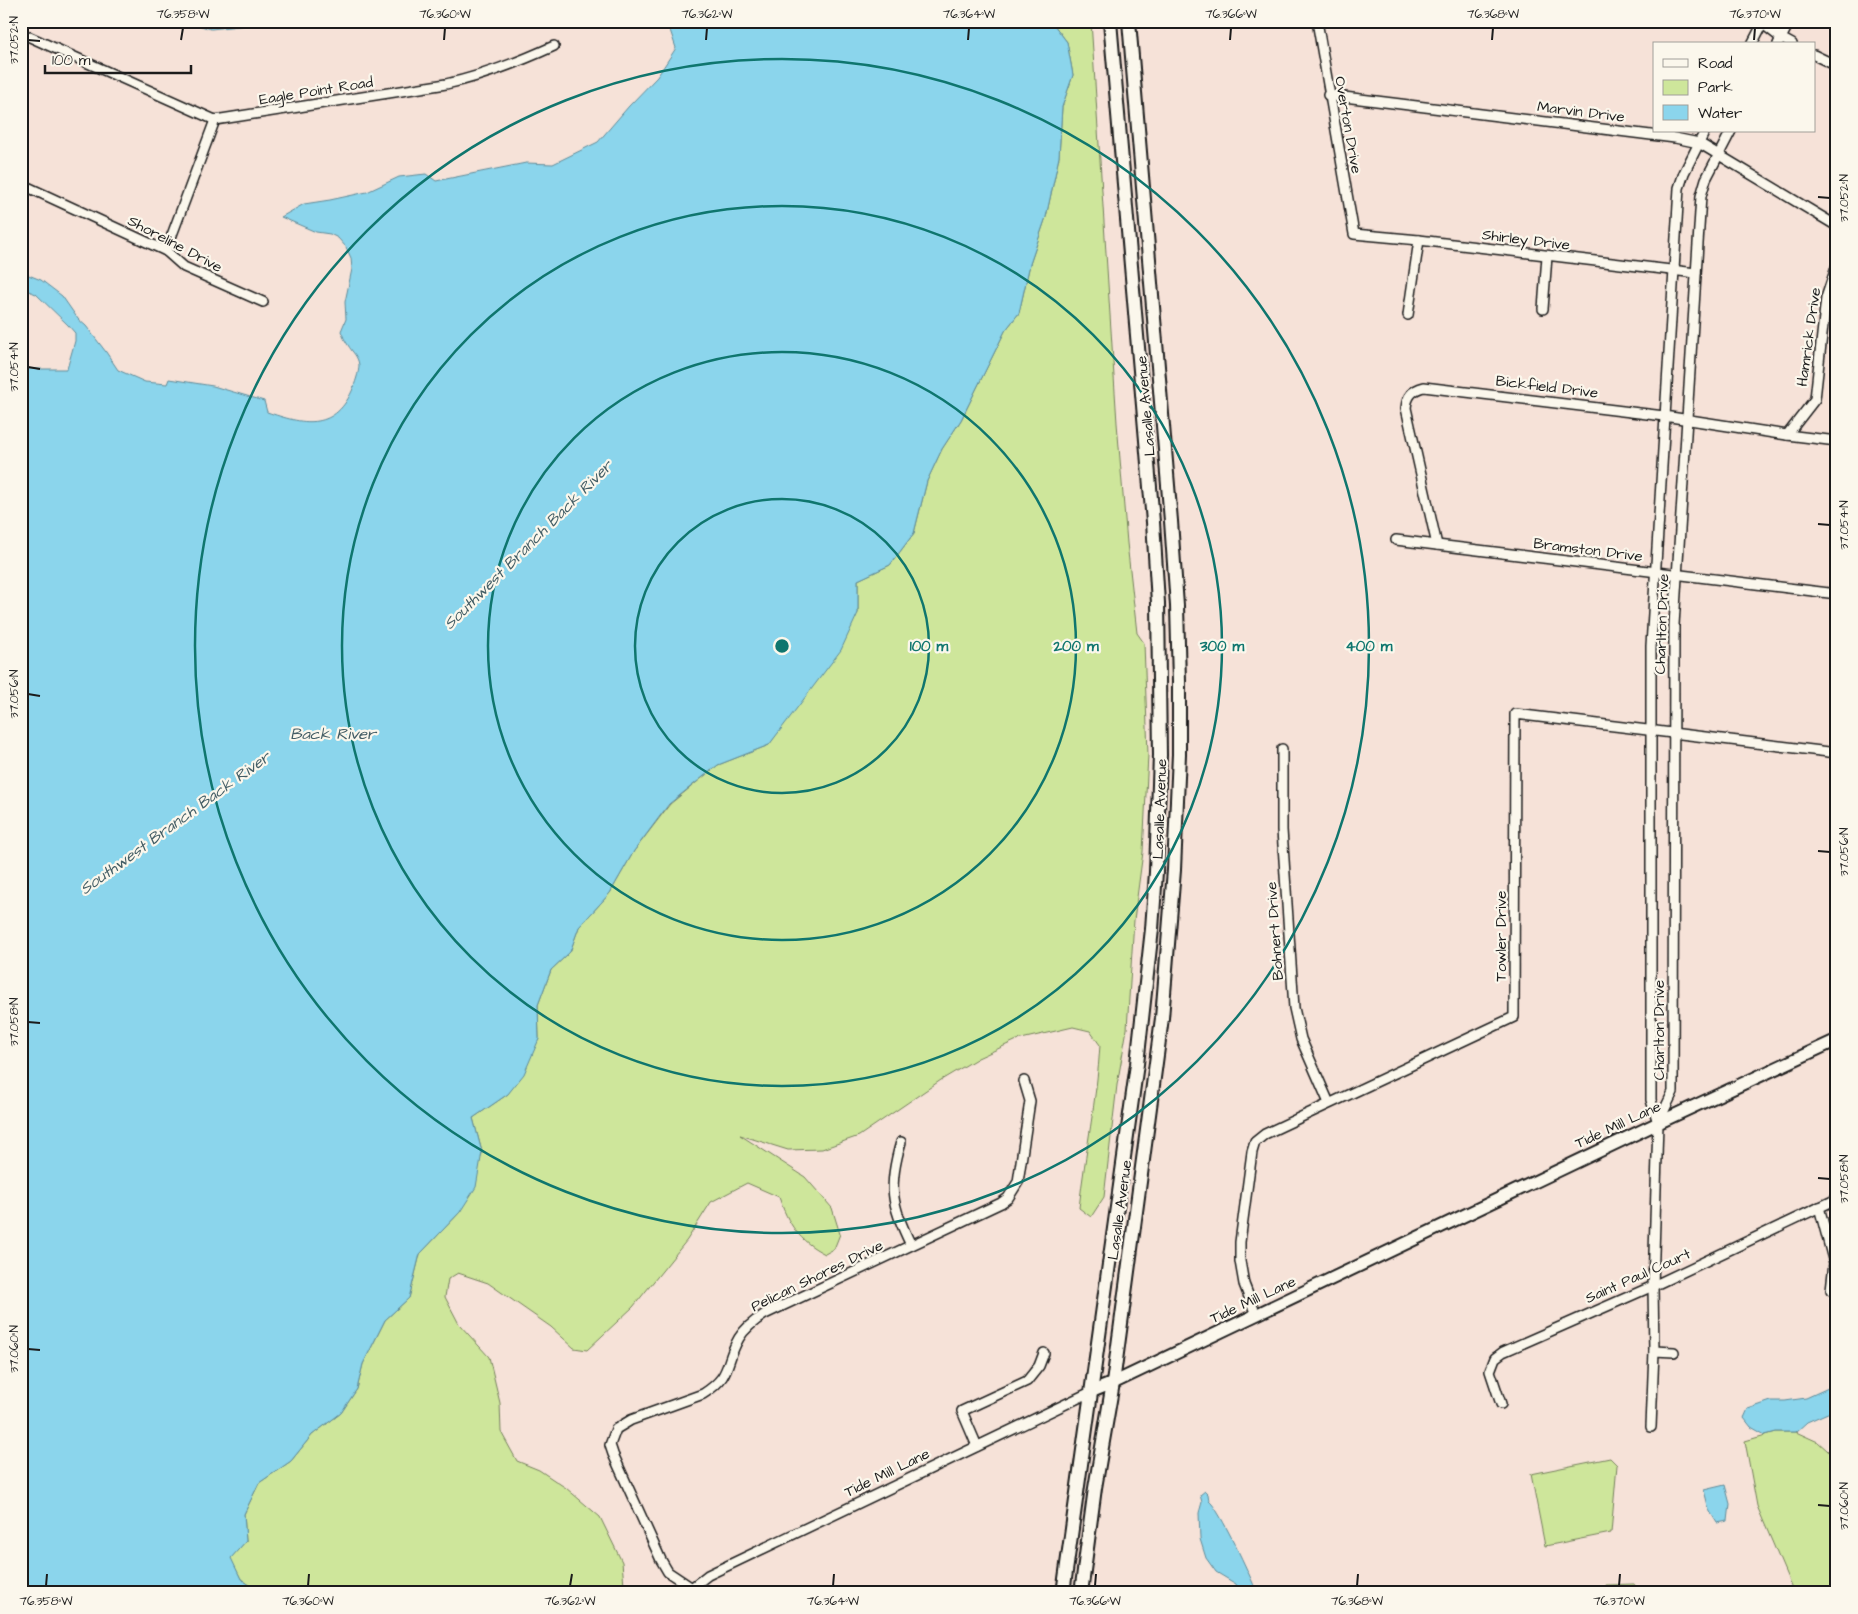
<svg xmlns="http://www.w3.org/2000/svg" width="1858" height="1614" font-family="'Architects Daughter',sans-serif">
	<rect width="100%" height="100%" fill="#f6e2d8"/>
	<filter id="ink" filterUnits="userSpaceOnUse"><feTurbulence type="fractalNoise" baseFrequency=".02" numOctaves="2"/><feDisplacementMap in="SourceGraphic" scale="10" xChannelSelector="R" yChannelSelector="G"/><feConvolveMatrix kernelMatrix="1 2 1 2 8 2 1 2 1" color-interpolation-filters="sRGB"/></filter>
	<g filter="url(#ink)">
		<g fill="#cee69b" stroke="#75815c">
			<path d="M 1051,21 L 1091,21 L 1117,423 L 1127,543 L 1137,633 L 1144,643 L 1148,755 L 1143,852 L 1134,920 L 1127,1029 L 1117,1085 L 1104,1197 L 1091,1217 L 1079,1208 C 1085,1153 1097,1099 1100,1045 L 1090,1031 L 1073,1027 L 1017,1040 L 978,1058 L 941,1080 L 859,1136 L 822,1149 L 788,1150 L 740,1135 L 805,1177 L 832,1208 L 840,1234 L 834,1249 L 825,1254 C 799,1241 788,1224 779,1197 L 747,1183 L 711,1202 L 687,1240 L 633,1307 L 587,1350 L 574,1348 L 551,1327 L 488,1283 L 458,1273 L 448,1279 L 445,1297 L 459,1324 L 489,1357 L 500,1403 L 501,1432 L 517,1461 L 539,1470 L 566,1488 L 600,1517 L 622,1562 L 624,1585 L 620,1593 L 261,1593 L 241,1579 L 230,1558 L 246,1541 L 244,1514 L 259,1483 L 291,1461 L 312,1435 L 341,1413 L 357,1389 L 363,1364 L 385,1320 L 409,1298 L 420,1254 L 460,1212 L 482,1152 L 473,1118 L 508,1094 L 539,1039 L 538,1005 L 551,970 L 570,952 L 579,927 L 610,893 L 634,851 L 670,804 L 718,765 L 769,745 L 858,613 L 858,580 L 890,565 L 914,533 L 927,481 L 942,449 L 961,420 L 1005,331 L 1019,313 L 1030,264 L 1046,217 L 1059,157 L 1062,107 L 1073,75 L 1067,42 Z"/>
			<path d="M 1776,1432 L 1796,1432 L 1818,1442 L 1837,1459 L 1837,1593 L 1794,1593 L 1757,1506 L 1745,1441 Z"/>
			<path d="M 1610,1458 L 1617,1465 L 1611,1533 L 1545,1546 L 1531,1474 Z"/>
			<path d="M 1634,1584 L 1640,1593 L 1602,1593 L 1606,1585 Z"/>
		</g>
		<g fill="#8bd5ec" stroke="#5f8b99">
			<path d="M 184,21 L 286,21 L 211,29 Z"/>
			<path d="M 667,21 L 1051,21 L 1067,42 L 1073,75 L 1062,107 L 1059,157 L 1046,217 L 1030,264 L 1019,313 L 1005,331 L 961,420 L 942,449 L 927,481 L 914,533 L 890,565 L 858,580 L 858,613 L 841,650 L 769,745 L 718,765 L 669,804 L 634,851 L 610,893 L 579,927 L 570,952 L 551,970 L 538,1005 L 539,1039 L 524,1074 L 508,1094 L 473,1118 L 482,1152 L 476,1187 L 460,1212 L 420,1254 L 409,1298 L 385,1320 L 363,1364 L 357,1389 L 341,1413 L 312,1435 L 291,1461 L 259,1483 L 244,1514 L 246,1541 L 231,1558 L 241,1579 L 261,1593 L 21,1593 L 21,369 L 67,369 L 75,341 L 75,333 L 68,325 L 36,294 L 21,288 L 21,272 L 41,280 L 62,296 L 78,319 L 86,326 L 106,352 L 118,370 L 145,382 L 167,384 L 169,379 L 213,386 L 264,401 L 267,412 C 302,424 333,432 352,391 C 355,383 359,373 359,365 C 358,356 352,352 348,345 C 345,341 343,336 341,331 L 346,319 L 345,302 L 352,269 L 351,258 L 346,247 L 338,238 L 330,234 L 316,232 L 281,217 L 304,204 L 330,200 L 367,192 L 399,177 L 426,174 L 436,181 L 526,163 L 553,164 L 598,142 L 629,106 L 657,77 L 676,48 Z"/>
			<path d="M 1837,1384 L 1837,1409 L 1807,1422 L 1796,1432 L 1776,1432 L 1765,1435 L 1751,1427 L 1744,1418 L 1748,1409 L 1771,1401 L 1785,1401 L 1806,1398 Z"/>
			<path d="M 1725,1485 L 1730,1504 L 1728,1521 L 1717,1523 L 1709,1510 L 1704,1490 Z"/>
			<path d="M 1205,1491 L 1208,1494 L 1209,1501 C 1219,1508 1251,1577 1257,1593 L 1240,1593 L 1236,1584 L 1216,1572 L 1206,1558 L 1200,1539 L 1199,1513 L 1202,1502 L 1200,1495 Z"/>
		</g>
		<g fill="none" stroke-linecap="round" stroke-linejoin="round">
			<defs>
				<g id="minor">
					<path d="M 1317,21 L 1354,234 L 1419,240 L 1696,273"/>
					<path d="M 1759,21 L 1781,38 L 1792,44"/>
					<path d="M 21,33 L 215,120"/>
					<path d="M 1752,44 L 1764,21"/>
					<path d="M 1778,44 L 1790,21"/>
					<path d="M 1814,55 L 1837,66"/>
					<path d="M 1328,95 L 1675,138 L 1699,143 L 1837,226"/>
					<path d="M 215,120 L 446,84 C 484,76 519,62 554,46"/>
					<path d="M 21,184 L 166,251 L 184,267 L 263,302"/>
					<path d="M 166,251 L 215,120"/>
					<path d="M 1543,309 L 1547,256"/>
					<path d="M 1408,315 L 1419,240"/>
					<path d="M 1787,435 L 1815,399 L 1826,298 L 1837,265"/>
					<path d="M 1396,540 L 1837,594"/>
					<path d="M 1437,545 L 1406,408 C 1407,396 1412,390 1424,387 L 1664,416 L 1787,435 L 1837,441"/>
					<path d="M 1282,749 L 1282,830 L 1294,1008 L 1301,1039 L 1329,1103"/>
					<path d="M 1658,1123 L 1673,1092 L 1674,625 L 1701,196 L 1706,179 L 1731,131"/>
					<path d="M 901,1142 C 888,1186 891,1205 911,1245"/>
					<path d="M 1819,1207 L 1834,1263 L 1831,1290"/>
					<path d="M 1256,1315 L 1244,1284 L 1240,1261 L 1240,1242 L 1252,1152 L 1255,1142 L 1265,1134 L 1514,1017 L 1515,714 L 1837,753"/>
					<path d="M 1654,1351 L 1674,1352"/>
					<path d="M 1501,1404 L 1490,1371 L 1495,1358 L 1503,1352 L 1653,1286 L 1837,1199"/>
					<path d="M 1651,1427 L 1654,1351 L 1653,1286 L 1658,1123 L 1651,1100 L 1651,646 L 1679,188 L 1684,173 L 1705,131"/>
					<path d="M 977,1446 L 962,1411 L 1027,1381 L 1039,1366 L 1044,1353"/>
					<path d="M 692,1588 L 668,1572 L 661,1560 L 613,1454 L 610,1445 L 616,1429 L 631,1420 L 703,1394 C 733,1375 724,1364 739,1338 C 745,1328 754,1321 765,1314 L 1001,1203 L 1008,1198 L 1018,1182 L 1030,1101 L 1024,1081"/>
					<path d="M 685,1593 L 708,1575 L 1093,1391"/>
				</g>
				<path id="tertiary" d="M 1093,1391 L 1113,1383 L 1658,1123 L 1837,1040"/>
				<g id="secondary">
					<path d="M 1063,1593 L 1137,1064 L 1152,929 L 1156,872 L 1160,755 L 1158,603 L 1153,522 L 1110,21"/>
					<path d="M 1081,1593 L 1095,1488 L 1113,1383 L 1162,1018 L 1174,870 L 1179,754 L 1179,682 L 1177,606 L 1171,521 L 1129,21"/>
				</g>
			</defs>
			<use href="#minor" stroke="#1c1c1c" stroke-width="12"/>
			<use href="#tertiary" stroke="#1c1c1c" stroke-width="15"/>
			<use href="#secondary" stroke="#1c1c1c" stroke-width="16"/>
			<use href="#minor" stroke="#fbf7ec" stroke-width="9"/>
			<use href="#tertiary" stroke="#fbf7ec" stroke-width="11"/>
			<use href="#secondary" stroke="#fbf7ec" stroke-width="12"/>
		</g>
	</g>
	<path fill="none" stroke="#1c1c1c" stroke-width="2" d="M 28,40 L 40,41M 181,40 L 183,28M 444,40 L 445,28M 706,40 L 707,28M 968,40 L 969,28M 1230,40 L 1231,28M 1492,40 L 1493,28M 1754,40 L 1755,28M 1818,197 L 1830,198M 28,367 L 40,369M 1818,524 L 1830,525M 28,694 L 40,696M 1818,851 L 1830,852M 28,1022 L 40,1023M 1818,1178 L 1830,1179M 28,1349 L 40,1350M 1818,1505 L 1830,1506M 46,1586 L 47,1574M 308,1586 L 309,1574M 570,1586 L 572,1574M 833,1586 L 834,1574M 1095,1586 L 1096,1574M 1357,1586 L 1358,1574M 1619,1586 L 1620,1574"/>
	<g fill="none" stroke="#0f766e" stroke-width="2.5">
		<circle cx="782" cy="646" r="147"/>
		<circle cx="782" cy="646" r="294"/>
		<circle cx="782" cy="646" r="440"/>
		<circle cx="782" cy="646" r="587"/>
	</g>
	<g text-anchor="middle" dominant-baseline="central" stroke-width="4.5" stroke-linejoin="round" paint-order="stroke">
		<g font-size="15" fill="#1c1c1c" stroke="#fbf7ec">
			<text transform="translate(316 91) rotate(-9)">Eagle Point Road</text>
			<text transform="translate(1581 112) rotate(7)">Marvin Drive</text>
			<text transform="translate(1348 125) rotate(80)">Overton Drive</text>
			<text transform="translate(1526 240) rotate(7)">Shirley Drive</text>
			<text transform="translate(175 244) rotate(28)">Shoreline Drive</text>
			<text transform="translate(1809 337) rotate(-82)">Hamrick Drive</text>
			<text transform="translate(1547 387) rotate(7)">Bickfield Drive</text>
			<text transform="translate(1146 406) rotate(-95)">Lasalle Avenue</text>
			<text transform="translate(1588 550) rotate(7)">Bramston Drive</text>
			<text transform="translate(1662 624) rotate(-88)">Charlton Drive</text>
			<text transform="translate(1160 809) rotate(-88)">Lasalle Avenue</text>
			<text transform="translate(1275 931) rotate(-94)">Bohnert Drive</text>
			<text transform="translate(1501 936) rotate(-90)">Towler Drive</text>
			<text transform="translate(1659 1030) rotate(-90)">Charlton Drive</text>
			<text transform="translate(1618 1125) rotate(-25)">Tide Mill Lane</text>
			<text transform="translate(1120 1210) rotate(-82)">Lasalle Avenue</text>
			<text transform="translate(817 1276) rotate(-26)">Pelican Shores Drive</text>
			<text transform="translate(1638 1276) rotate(-24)">Saint Paul Court</text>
			<text transform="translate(1253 1300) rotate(-25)">Tide Mill Lane</text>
			<text transform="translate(887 1473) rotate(-26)">Tide Mill Lane</text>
		</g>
		<g font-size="16" font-style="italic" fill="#435d65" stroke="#fbf7ec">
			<text transform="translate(528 545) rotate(-45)">Southwest Branch Back River</text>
			<text x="333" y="734">Back River</text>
			<text transform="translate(175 823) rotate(-36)">Southwest Branch Back River</text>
		</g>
	</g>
	<circle cx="782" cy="646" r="8" fill="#0f766e" stroke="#fbf7ec" stroke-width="2.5"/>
	<g font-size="15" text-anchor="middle" font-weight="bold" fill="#0f766e" stroke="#fbf7ec" stroke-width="4.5" stroke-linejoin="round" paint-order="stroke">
		<text x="929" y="651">100 m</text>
		<text x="1076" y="651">200 m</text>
		<text x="1222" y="651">300 m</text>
		<text x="1369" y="651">400 m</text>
	</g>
	<rect width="1858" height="1614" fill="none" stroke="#fbf7ec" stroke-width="55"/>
	<rect x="1653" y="42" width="162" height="90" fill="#fbf7ec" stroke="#a29f99"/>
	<rect x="1663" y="59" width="25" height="8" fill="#fbf7ec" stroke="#a29f99"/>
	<text x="1698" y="68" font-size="15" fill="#1c1c1c">Road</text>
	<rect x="1663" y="80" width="25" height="15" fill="#cee69b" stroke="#a29f99"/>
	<text x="1698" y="92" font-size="15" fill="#1c1c1c">Park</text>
	<rect x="1663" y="105" width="25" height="15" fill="#8bd5ec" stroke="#a29f99"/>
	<text x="1698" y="118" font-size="15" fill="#1c1c1c">Water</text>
	<path d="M45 65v8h146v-8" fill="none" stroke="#1c1c1c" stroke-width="2.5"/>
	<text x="52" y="65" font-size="15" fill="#1c1c1c" stroke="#fbf7ec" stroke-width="4" paint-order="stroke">100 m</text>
	<rect x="28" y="28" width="1802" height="1558" fill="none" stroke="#1c1c1c" stroke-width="2"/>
	<g font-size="12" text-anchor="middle" fill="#1c1c1c">
		<text x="183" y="18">76.358°W</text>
		<text x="445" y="18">76.360°W</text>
		<text x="707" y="18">76.362°W</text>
		<text x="969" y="18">76.364°W</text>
		<text x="1231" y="18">76.366°W</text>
		<text x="1493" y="18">76.368°W</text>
		<text x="1755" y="18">76.370°W</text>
		<text transform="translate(14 40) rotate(-90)" y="4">37.052°N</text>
		<text transform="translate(1844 198) rotate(-90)" y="4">37.052°N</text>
		<text transform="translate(14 367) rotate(-90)" y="4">37.054°N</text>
		<text transform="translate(1844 525) rotate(-90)" y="4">37.054°N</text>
		<text transform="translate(14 694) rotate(-90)" y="4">37.056°N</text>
		<text transform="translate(1844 852) rotate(-90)" y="4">37.056°N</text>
		<text transform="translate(14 1022) rotate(-90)" y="4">37.058°N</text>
		<text transform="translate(1844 1179) rotate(-90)" y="4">37.058°N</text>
		<text transform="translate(14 1349) rotate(-90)" y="4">37.060°N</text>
		<text transform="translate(1844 1506) rotate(-90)" y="4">37.060°N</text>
		<text x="46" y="1605">76.358°W</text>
		<text x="308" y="1605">76.360°W</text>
		<text x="570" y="1605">76.362°W</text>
		<text x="833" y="1605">76.364°W</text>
		<text x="1095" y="1605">76.366°W</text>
		<text x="1357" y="1605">76.368°W</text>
		<text x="1619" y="1605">76.370°W</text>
	</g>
</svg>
